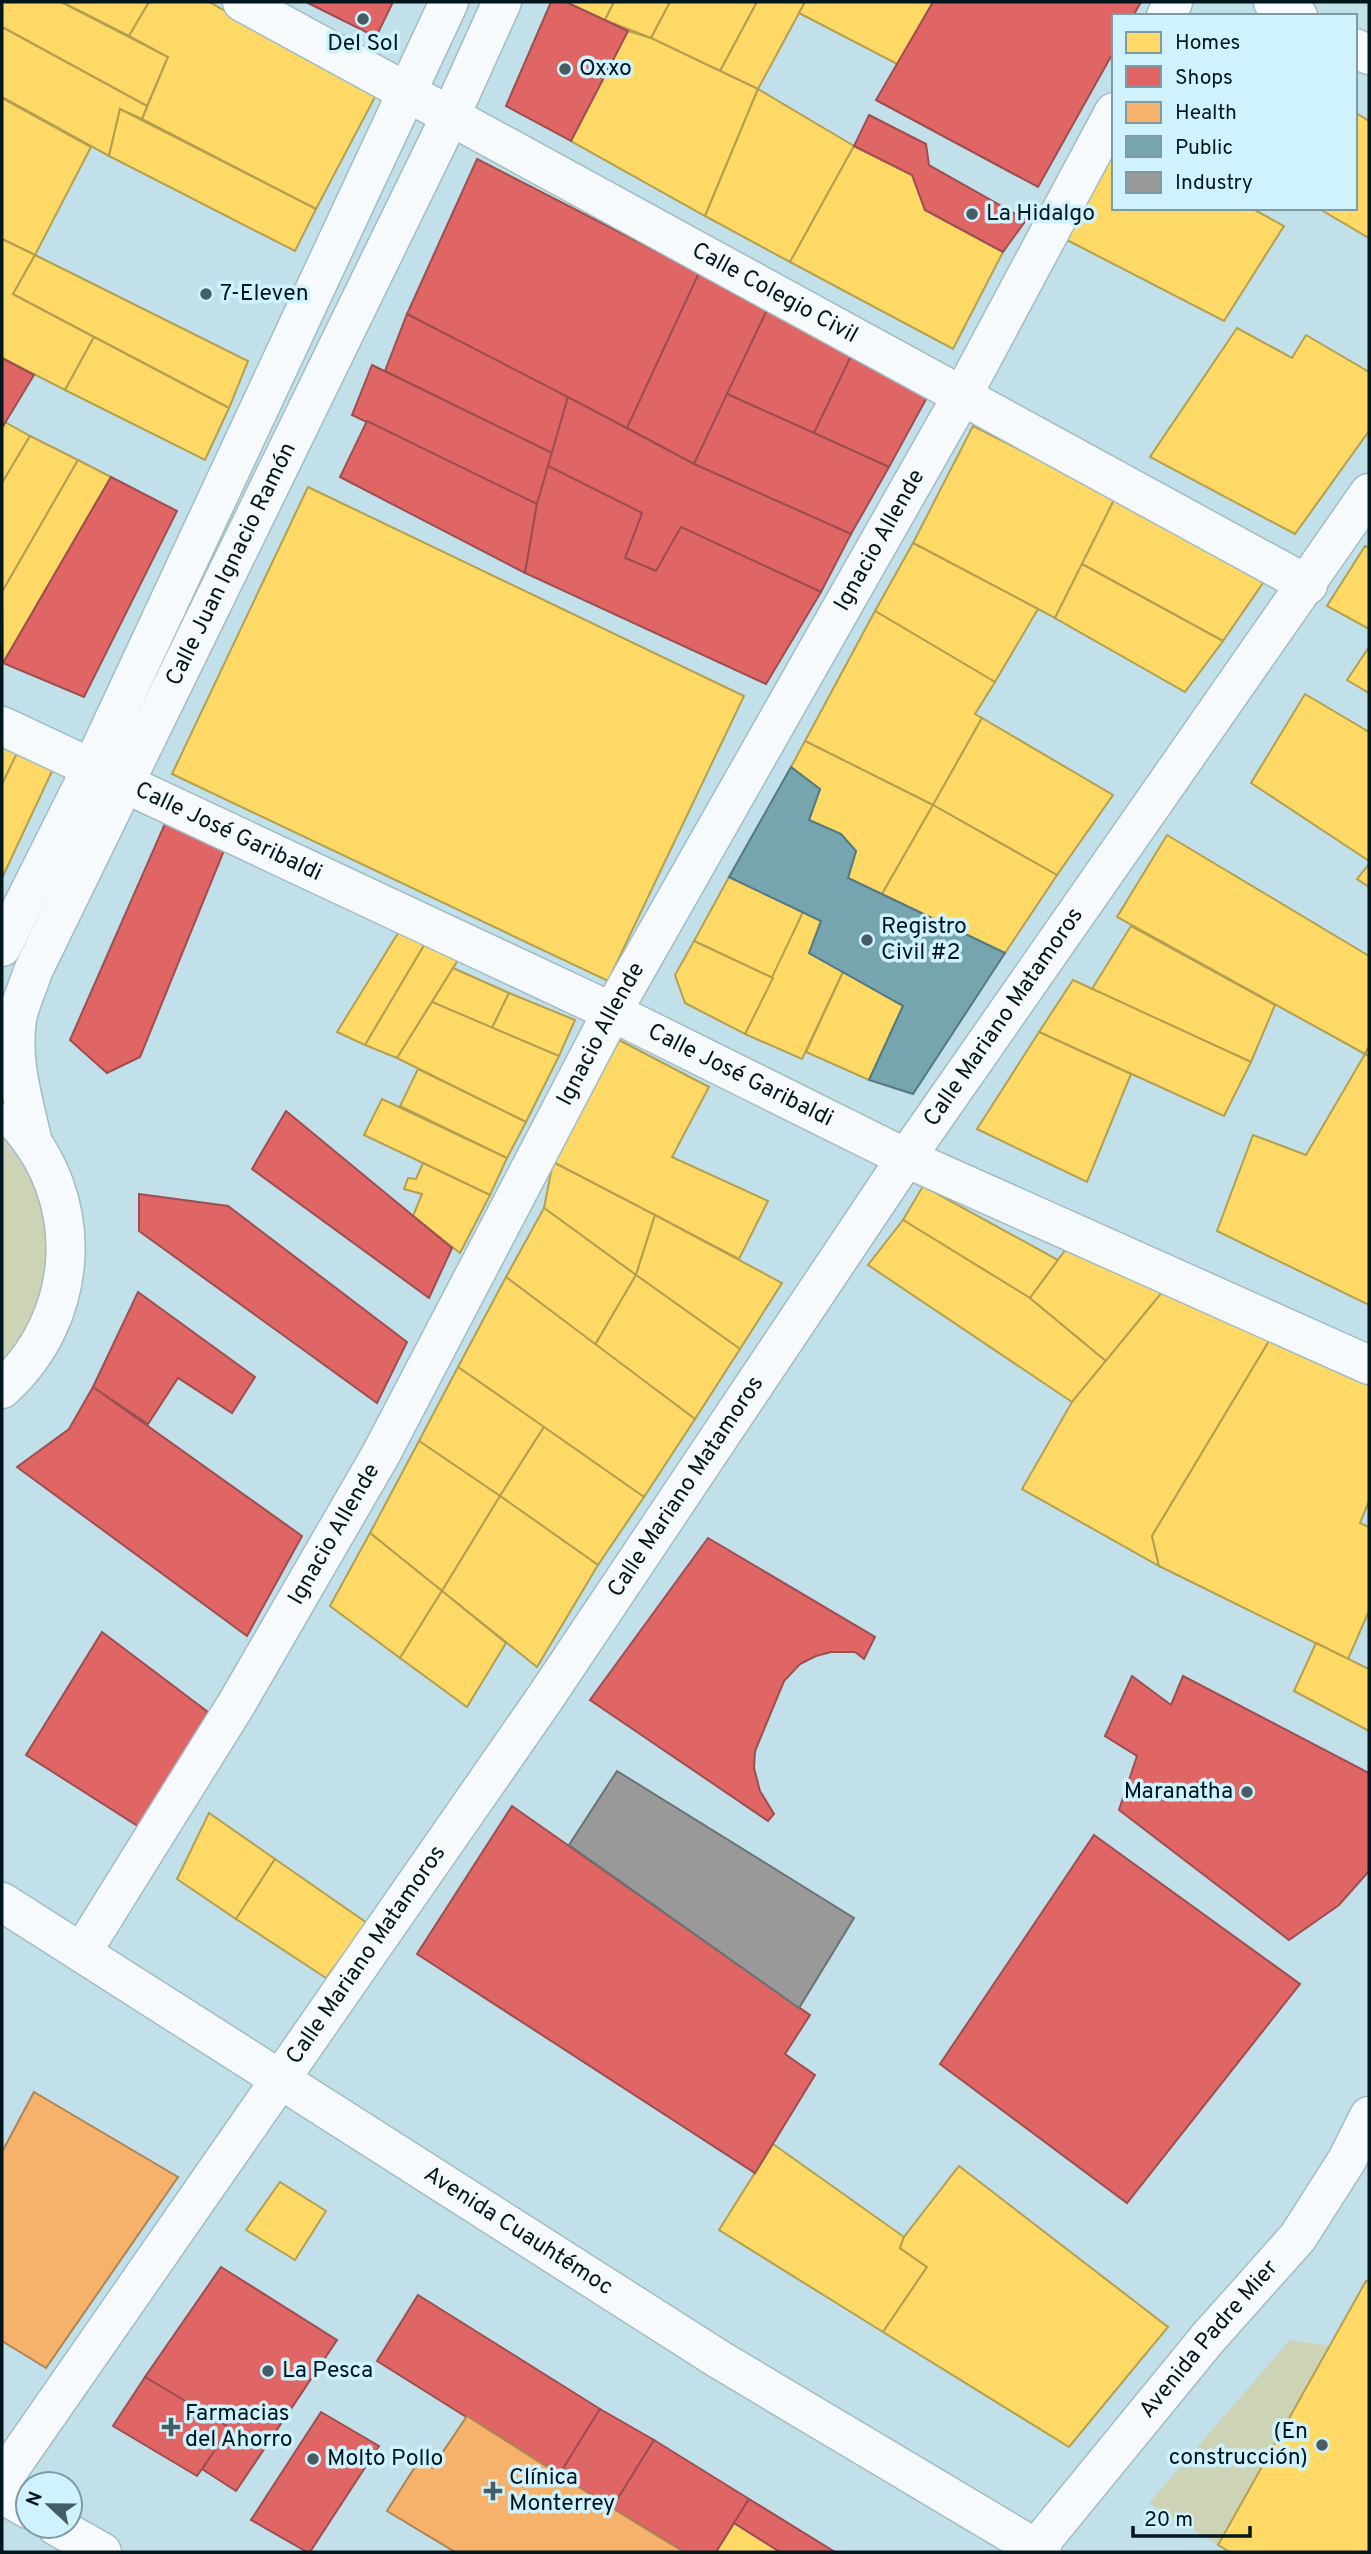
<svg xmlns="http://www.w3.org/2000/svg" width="1371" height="2554" font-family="Overpass,sans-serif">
	<rect width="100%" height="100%" fill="#c1e0e9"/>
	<g fill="#cdd3b5">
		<path d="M 2,1138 L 31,1176 L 49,1228 L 50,1283 L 2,1379 Z"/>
		<path d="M 1290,2340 L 1330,2346 L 1218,2545 L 1149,2503 Z"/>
	</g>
	<g fill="#ffd966" stroke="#b39f50" stroke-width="2">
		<path d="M 2,2 L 61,2 L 168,57 L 147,106 L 2,27 Z"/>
		<path d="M 62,2 L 149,2 L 129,36 Z"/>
		<path d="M 149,2 L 209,2 L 376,95 L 316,209 L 142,119 L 168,57 L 129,36 Z"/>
		<path d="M 566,2 L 614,2 L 605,20 Z"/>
		<path d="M 614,2 L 670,2 L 651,38 L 605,20 Z"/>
		<path d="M 670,2 L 757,2 L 720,71 L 651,38 Z"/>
		<path d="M 757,2 L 805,2 L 758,89 L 720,71 Z"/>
		<path d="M 805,2 L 933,2 L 899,65 L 799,13 Z"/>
		<path d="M 2,27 L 147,106 L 142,119 L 120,109 L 109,156 L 2,97 Z"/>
		<path d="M 628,31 L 651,38 L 758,89 L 705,216 L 571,141 Z"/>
		<path d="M 758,89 L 854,146 L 790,262 L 705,216 Z"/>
		<path d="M 2,98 L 91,147 L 35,255 L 2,239 Z"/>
		<path d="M 120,109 L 316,209 L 295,251 L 109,156 Z"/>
		<path d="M 1356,113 L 1369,121 L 1369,238 L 1318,208 L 1355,208 Z"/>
		<path d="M 854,146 L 912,175 L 925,210 L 1003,252 L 953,349 L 790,262 Z"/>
		<path d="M 1114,153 L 1114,208 L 1251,208 L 1284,226 L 1224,321 L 1065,239 Z"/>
		<path d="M 2,239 L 35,255 L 13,294 L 94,337 L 65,390 L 2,358 Z"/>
		<path d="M 35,255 L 248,361 L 229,408 L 13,294 Z"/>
		<path d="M 1237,328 L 1292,358 L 1306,335 L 1369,372 L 1369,431 L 1295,534 L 1150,457 Z"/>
		<path d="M 94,337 L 229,408 L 205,460 L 65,390 Z"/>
		<path d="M 5,422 L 30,436 L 2,483 L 2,428 Z"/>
		<path d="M 973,426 L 1115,498 L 1055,618 L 913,543 Z"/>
		<path d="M 30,436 L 78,460 L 2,592 L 2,483 Z"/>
		<path d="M 78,460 L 111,477 L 3,663 L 2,592 Z"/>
		<path d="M 308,487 L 744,696 L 608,981 L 172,774 Z"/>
		<path d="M 1115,498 L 1267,577 L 1223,641 L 1082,564 Z"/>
		<path d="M 913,543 L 1038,609 L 995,682 L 875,611 Z"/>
		<path d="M 1365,546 L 1369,548 L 1369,629 L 1327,606 Z"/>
		<path d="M 1082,564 L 1223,641 L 1185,692 L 1055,618 Z"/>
		<path d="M 875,611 L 995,682 L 975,714 L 982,718 L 933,805 L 805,741 Z"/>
		<path d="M 1369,647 L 1369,693 L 1347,680 Z"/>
		<path d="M 1305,694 L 1369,732 L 1369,861 L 1251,783 Z"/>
		<path d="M 982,718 L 1113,795 L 1057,875 L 933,805 Z"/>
		<path d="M 2,741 L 19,749 L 2,784 Z"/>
		<path d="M 805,741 L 933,805 L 882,894 L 848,878 L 856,851 L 841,834 L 809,820 L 820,789 L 791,767 Z"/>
		<path d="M 19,749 L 54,767 L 2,878 L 2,784 Z"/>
		<path d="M 933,805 L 1057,875 L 1005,953 L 882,894 Z"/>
		<path d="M 1167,835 L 1369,956 L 1369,1046 L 1365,1054 L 1117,917 Z"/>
		<path d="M 1369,864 L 1369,887 L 1357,879 Z"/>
		<path d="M 729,877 L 803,912 L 773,978 L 694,941 Z"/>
		<path d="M 803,912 L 821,921 L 809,953 L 843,972 L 802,1059 L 745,1034 Z"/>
		<path d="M 403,925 L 429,937 L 365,1045 L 337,1032 Z"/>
		<path d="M 1131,926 L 1275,1005 L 1251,1062 L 1092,989 Z"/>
		<path d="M 429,937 L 463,952 L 397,1058 L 365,1045 Z"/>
		<path d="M 694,941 L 773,978 L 745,1034 L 685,1003 L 675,975 Z"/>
		<path d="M 453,968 L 509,993 L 492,1028 L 432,1002 Z"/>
		<path d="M 843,972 L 903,1006 L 869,1080 L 806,1052 Z"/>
		<path d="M 1073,980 L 1251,1062 L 1224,1116 L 1039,1032 Z"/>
		<path d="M 509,993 L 575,1020 L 559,1056 L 492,1028 Z"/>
		<path d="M 432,1002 L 559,1056 L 526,1122 L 397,1058 Z"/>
		<path d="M 1039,1032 L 1131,1074 L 1087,1182 L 977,1129 Z"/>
		<path d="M 619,1040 L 709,1087 L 672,1157 L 768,1201 L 739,1259 L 553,1162 Z"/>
		<path d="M 1365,1054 L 1369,1056 L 1369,1305 L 1217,1231 L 1253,1135 L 1306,1155 Z"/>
		<path d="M 418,1069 L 526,1122 L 507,1158 L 400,1106 Z"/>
		<path d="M 382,1099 L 507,1158 L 490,1195 L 364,1135 Z"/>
		<path d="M 553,1162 L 655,1215 L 636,1275 L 544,1208 Z"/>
		<path d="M 423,1163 L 490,1195 L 460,1253 L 413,1216 L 422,1194 L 404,1189 L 408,1178 L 416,1179 Z"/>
		<path d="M 923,1186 L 1058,1260 L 1030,1298 L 903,1220 Z"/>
		<path d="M 544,1208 L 636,1275 L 595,1345 L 506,1277 Z"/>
		<path d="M 655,1215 L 782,1283 L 740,1349 L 636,1275 Z"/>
		<path d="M 903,1220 L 1030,1298 L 1106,1361 L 1072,1402 L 868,1265 Z"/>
		<path d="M 1069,1245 L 1168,1285 L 1106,1361 L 1030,1298 Z"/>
		<path d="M 636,1275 L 740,1349 L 695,1419 L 595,1345 Z"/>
		<path d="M 506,1277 L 695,1419 L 644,1497 L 458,1367 Z"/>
		<path d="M 1168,1285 L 1272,1336 L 1152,1536 L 1159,1566 L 1022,1489 L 1072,1402 Z"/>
		<path d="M 1272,1336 L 1369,1381 L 1369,1501 L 1360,1523 L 1369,1527 L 1369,1611 L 1348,1659 L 1159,1566 L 1152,1536 Z"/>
		<path d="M 458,1367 L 544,1427 L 500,1496 L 419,1441 Z"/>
		<path d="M 544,1427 L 644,1497 L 598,1565 L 500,1496 Z"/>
		<path d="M 419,1441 L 500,1496 L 442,1591 L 370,1533 Z"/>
		<path d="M 500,1496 L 598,1565 L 537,1667 L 442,1591 Z"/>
		<path d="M 370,1533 L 442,1591 L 400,1658 L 330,1606 Z"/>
		<path d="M 442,1591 L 506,1643 L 467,1707 L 400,1658 Z"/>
		<path d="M 1316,1643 L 1369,1669 L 1369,1731 L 1294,1691 Z"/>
		<path d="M 209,1813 L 275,1859 L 236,1919 L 177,1879 Z"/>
		<path d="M 275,1859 L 367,1923 L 326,1978 L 236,1919 Z"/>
		<path d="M 773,2144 L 904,2237 L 900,2248 L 927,2267 L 883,2332 L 719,2230 Z"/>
		<path d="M 959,2166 L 1168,2327 L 1069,2447 L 883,2332 L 927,2267 L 900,2248 L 904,2237 Z"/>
		<path d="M 280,2182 L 326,2211 L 295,2260 L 246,2230 Z"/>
		<path d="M 1366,2281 L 1369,2282 L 1369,2552 L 1230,2552 L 1218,2545 Z"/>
		<path d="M 734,2523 L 780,2552 L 716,2552 Z"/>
	</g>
	<g fill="#e06666" stroke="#9d4e50" stroke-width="2">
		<path d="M 306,2 L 393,2 L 376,37 Z"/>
		<path d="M 551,2 L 566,2 L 628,31 L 571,141 L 506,106 Z"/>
		<path d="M 933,2 L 1141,2 L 1133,16 L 1114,16 L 1114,51 L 1038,187 L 876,100 Z"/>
		<path d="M 869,115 L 926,144 L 929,165 L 1026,220 L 1003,252 L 925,210 L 912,175 L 854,146 Z"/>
		<path d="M 477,159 L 699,273 L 627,428 L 407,314 Z"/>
		<path d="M 699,273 L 768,308 L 694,464 L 627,428 Z"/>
		<path d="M 768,308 L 853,352 L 814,433 L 727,394 Z"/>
		<path d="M 407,314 L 568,397 L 552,453 L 385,371 Z"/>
		<path d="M 853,352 L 930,392 L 889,467 L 814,433 Z"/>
		<path d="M 2,358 L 34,375 L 2,428 Z"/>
		<path d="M 372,365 L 552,453 L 537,504 L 352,415 Z"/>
		<path d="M 727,394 L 889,467 L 851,534 L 694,464 Z"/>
		<path d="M 568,397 L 694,464 L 851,534 L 821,592 L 681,527 L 656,571 L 625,558 L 642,513 L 548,466 Z"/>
		<path d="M 367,421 L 537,504 L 525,573 L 340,477 Z"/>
		<path d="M 548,466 L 642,513 L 625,558 L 656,571 L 681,527 L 821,592 L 766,684 L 525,573 L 537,504 Z"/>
		<path d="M 111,477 L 177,511 L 84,697 L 3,663 Z"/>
		<path d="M 167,819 L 225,848 L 140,1057 L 107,1073 L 70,1040 Z"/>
		<path d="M 286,1111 L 452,1248 L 429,1298 L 252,1169 Z"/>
		<path d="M 139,1194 L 228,1206 L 407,1342 L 377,1403 L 139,1231 Z"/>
		<path d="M 138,1292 L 255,1377 L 232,1413 L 178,1378 L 148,1424 L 93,1387 Z"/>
		<path d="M 93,1387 L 302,1536 L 247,1636 L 17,1467 L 69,1429 Z"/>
		<path d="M 708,1538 L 875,1637 L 864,1659 L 855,1652 L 831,1652 L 816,1656 L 800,1664 L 784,1681 L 755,1751 L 754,1768 L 760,1791 L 774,1814 L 768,1821 L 590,1700 Z"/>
		<path d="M 102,1632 L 208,1712 L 141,1828 L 26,1755 Z"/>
		<path d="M 1132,1676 L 1171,1705 L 1183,1676 L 1369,1773 L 1369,1871 L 1339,1905 L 1289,1940 L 1119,1810 L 1137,1756 L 1105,1736 Z"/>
		<path d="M 512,1806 L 810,2015 L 785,2054 L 815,2075 L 755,2173 L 417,1954 Z"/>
		<path d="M 1094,1835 L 1300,1984 L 1127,2203 L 940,2064 Z"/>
		<path d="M 221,2267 L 337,2340 L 236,2491 L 202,2469 L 230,2428 L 145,2377 Z"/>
		<path d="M 418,2295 L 600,2409 L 559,2475 L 377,2361 Z"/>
		<path d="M 145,2377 L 230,2428 L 197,2476 L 113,2426 Z"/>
		<path d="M 600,2409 L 654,2440 L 612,2508 L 559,2475 Z"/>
		<path d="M 321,2412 L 379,2446 L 310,2552 L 307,2552 L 251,2520 Z"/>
		<path d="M 654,2440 L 749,2499 L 716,2552 L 684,2552 L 612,2508 Z"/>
		<path d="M 749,2499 L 835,2552 L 780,2552 L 734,2523 Z"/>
	</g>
	<g fill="#f6b26b" stroke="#ad8454" stroke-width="2">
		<path d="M 34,2092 L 178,2177 L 46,2368 L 2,2341 L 2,2152 Z"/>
		<path d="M 467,2416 L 612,2508 L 684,2552 L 455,2552 L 387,2511 L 420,2459 L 432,2468 Z"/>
	</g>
	<path fill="#76a5af" stroke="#537a83" stroke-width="2" d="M 791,767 L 820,789 L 809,820 L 841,834 L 856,851 L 848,878 L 1005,953 L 913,1094 L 869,1080 L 903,1006 L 809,953 L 821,921 L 729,877 Z"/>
	<path fill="#999" stroke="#6c7274" stroke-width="2" d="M 617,1771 L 854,1918 L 799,2008 L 569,1845 Z"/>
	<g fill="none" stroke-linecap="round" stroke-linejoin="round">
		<defs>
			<g id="street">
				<path id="s1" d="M 242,2 L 1308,585"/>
				<path d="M 1166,16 L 1173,2"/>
				<path id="s2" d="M 2,726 L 612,1012 L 906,1158 L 1369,1365"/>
				<path id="s3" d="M 82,1952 L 237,1703 L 381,1454 L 612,1012 L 962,396 L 1114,112"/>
			</g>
			<g id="secondary">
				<path d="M 2,947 L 91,769 L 449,2"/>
				<path id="s4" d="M 32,1139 C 23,1099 11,1061 17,1019 C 20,1003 28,987 33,971 L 450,117 L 502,2"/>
				<path d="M 2,1389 C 81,1318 88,1198 14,1120"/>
				<path id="s5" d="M 2,2480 L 545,1698 L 906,1158 L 1369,493"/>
				<path id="s6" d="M 1033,2552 L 1208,2338 L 1298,2237 L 1347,2160 L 1369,2116"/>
			</g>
			<g id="primary">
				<path d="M 1273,2 L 1298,16"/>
				<path d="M 1355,48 L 1369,55"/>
			</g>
			<g id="highway">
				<path id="s7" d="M 2,1902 L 720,2360 L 1042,2552"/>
				<path d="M 2,2494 L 28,2509"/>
				<path d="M 56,2526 L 102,2552"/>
			</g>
		</defs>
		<use href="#street" stroke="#a3bcc3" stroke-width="41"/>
		<use href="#secondary" stroke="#a3bcc3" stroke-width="41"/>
		<use href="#primary" stroke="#a3bcc3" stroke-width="41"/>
		<use href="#highway" stroke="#a3bcc3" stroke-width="41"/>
		<use href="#street" stroke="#f6fafc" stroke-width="38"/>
		<use href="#secondary" stroke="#f6fafc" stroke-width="38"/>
		<use href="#primary" stroke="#f6fafc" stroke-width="38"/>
		<use href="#highway" stroke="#f6fafc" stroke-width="38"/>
	</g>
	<g fill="#455d64" stroke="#d0f2fc" stroke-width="2.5">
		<circle cx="363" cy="19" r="7"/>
		<circle cx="565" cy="69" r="7"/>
		<circle cx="972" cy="214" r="7"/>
		<circle cx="206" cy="294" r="7"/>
		<circle cx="867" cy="940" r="7"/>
		<circle cx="1247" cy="1792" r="7"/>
		<circle cx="268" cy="2371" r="7"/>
		<path d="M167.5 2416.5h7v7h7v7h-7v7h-7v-7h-7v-7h7z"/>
		<circle cx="1322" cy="2445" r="7"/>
		<circle cx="313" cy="2459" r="7"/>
		<path d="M489.5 2480.5h7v7h7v7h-7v7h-7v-7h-7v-7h7z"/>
	</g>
	<g text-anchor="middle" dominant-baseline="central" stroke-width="7" stroke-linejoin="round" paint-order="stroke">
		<g font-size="23" fill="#02171d" stroke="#d0f2fc" text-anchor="start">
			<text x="363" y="44" text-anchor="middle">Del Sol</text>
			<text x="579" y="69">Oxxo</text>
			<text x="986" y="214">La Hidalgo</text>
			<text x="220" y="294">7-Eleven</text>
			<text x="881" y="927">Registro<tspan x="881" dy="26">Civil #2</tspan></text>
			<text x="1233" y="1792" text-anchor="end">Maranatha</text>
			<text x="282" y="2371">La Pesca</text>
			<text x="185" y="2414">Farmacias<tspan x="185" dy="26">del Ahorro</tspan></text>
			<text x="1308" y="2432" text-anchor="end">(En<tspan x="1308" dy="26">construcción)</tspan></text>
			<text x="327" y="2459">Molto Pollo</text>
			<text x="509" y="2478">Clínica<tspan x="509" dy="26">Monterrey</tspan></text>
		</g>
		<g font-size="23" fill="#02171d" stroke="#d0f2fc">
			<text stroke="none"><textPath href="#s1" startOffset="607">Calle Colegio Civil</textPath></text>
			<text stroke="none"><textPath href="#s3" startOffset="1622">Ignacio Allende</textPath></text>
			<text stroke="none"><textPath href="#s4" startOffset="625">Calle Juan Ignacio Ramón</textPath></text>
			<text stroke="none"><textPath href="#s2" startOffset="250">Calle José Garibaldi</textPath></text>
			<text stroke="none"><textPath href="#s5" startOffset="1773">Calle Mariano Matamoros</textPath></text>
			<text stroke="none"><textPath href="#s3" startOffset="1055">Ignacio Allende</textPath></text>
			<text stroke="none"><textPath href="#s2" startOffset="817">Calle José Garibaldi</textPath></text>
			<text stroke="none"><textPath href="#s5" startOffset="1206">Calle Mariano Matamoros</textPath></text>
			<text stroke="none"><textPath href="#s3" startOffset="488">Ignacio Allende</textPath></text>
			<text stroke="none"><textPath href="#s5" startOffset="639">Calle Mariano Matamoros</textPath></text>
			<text stroke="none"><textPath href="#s7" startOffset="612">Avenida Cuauhtémoc</textPath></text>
			<text stroke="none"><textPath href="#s6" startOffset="276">Avenida Padre Mier</textPath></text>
		</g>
	</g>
	<rect width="1371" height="2554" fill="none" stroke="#02171d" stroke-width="7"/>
	<rect x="1112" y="14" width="245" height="196" fill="#d0f2fc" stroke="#7e9aa3" stroke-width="2"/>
	<rect x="1126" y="32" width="35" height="21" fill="#ffd966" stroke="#7e9aa3" stroke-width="2"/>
	<text x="1175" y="49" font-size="21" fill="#02171d">Homes</text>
	<rect x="1126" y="66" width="35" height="21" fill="#e06666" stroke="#7e9aa3" stroke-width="2"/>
	<text x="1175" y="84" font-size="21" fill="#02171d">Shops</text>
	<rect x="1126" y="102" width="35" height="21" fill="#f6b26b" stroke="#7e9aa3" stroke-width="2"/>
	<text x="1175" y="119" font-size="21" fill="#02171d">Health</text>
	<rect x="1126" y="136" width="35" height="21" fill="#76a5af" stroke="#7e9aa3" stroke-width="2"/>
	<text x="1175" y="154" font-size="21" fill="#02171d">Public</text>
	<rect x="1126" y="172" width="35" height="21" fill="#999999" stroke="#7e9aa3" stroke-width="2"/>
	<text x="1175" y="189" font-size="21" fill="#02171d">Industry</text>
	<g transform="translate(49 2505) rotate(292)"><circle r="33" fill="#d0f2fc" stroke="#7e9aa3" stroke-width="2"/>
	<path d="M0-5L12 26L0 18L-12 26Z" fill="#455d64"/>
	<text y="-10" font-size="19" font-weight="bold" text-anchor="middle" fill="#02171d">N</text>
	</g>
	<path d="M1133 2526v10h117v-10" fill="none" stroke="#02171d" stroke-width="3.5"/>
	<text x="1144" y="2526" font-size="21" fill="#02171d" stroke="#d0f2fc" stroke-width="5" paint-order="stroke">20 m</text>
</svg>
